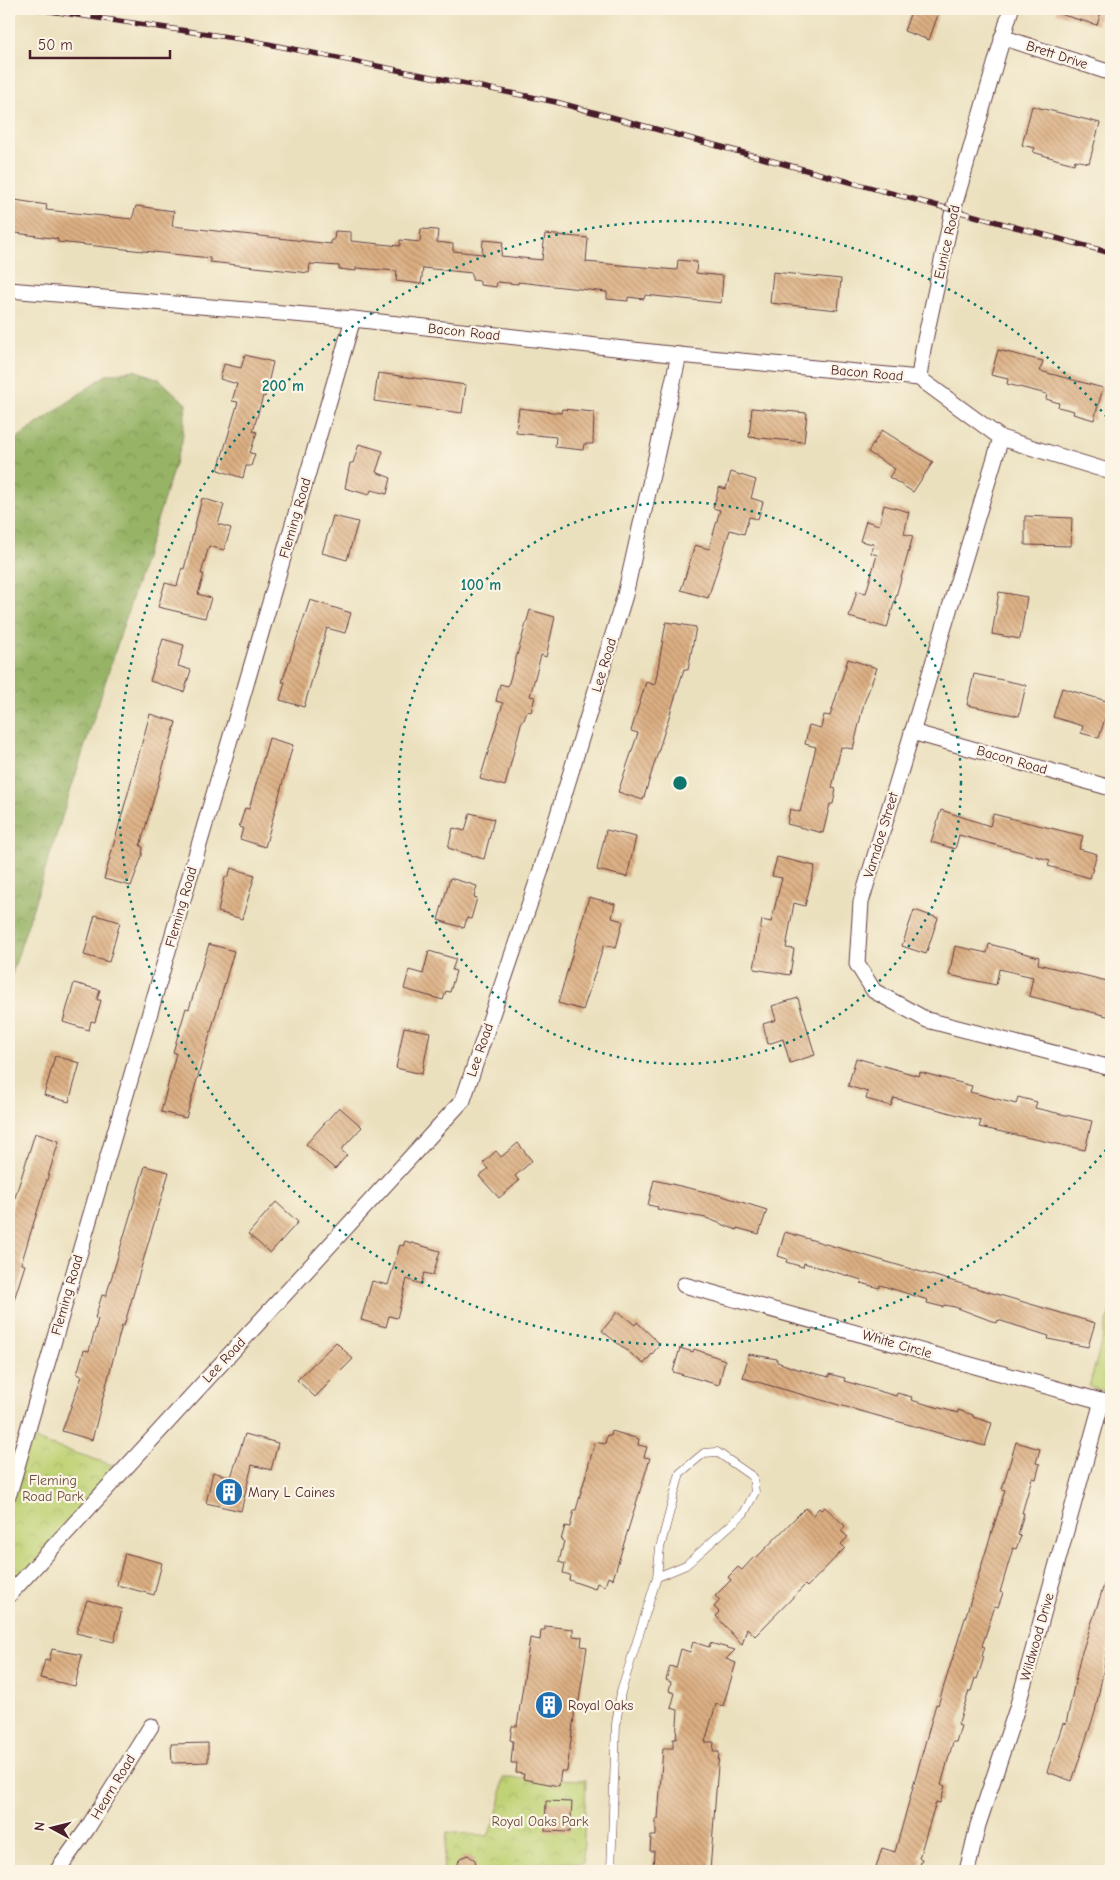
<svg xmlns="http://www.w3.org/2000/svg" width="1120" height="1880" font-family="'Comic Neue',sans-serif">
	<defs>
		<pattern id="forest-crowns" width="20" height="18" patternUnits="userSpaceOnUse" patternTransform="scale(1.25)"><rect width="20" height="18" fill="#97b466"/><path d="M2 6a3 3 0 1 1 6 0M12 15a3 3 0 1 1 6 0" fill="none" stroke="#7d9254"/></pattern>
		<pattern id="park-crowns" width="20" height="18" patternUnits="userSpaceOnUse" patternTransform="scale(1.25)"><rect width="20" height="18" fill="#bfd275"/><path d="M2 6a3 3 0 1 1 6 0M12 15a3 3 0 1 1 6 0" fill="none" stroke="#a6b465"/></pattern>
		<pattern id="building-back-hatch" width="6" height="6" patternUnits="userSpaceOnUse" patternTransform="scale(1.25)"><rect width="6" height="6" fill="#dcaf82"/><path d="M-1 5l2 2M0 0l6 6M5-1l2 2" fill="none" stroke="#b48e6b"/></pattern>
	</defs>
	<rect width="100%" height="100%" fill="#fcf5e5"/>
	<filter id="ink" filterUnits="userSpaceOnUse"><feTurbulence type="fractalNoise" baseFrequency=".02" numOctaves="2"/><feDisplacementMap in="SourceGraphic" scale="10" xChannelSelector="R" yChannelSelector="G"/><feConvolveMatrix kernelMatrix="1 2 1 2 8 2 1 2 1" color-interpolation-filters="sRGB"/></filter>
	<filter id="wash" filterUnits="userSpaceOnUse"><feTurbulence type="fractalNoise" baseFrequency=".0096" numOctaves="4" result="noise"/><feDisplacementMap in="SourceGraphic" scale="20" xChannelSelector="R" yChannelSelector="G"/><feGaussianBlur stdDeviation="1.12" result="paint"/><feColorMatrix in="noise" values="0 0 0 0 0 0 0 0 0 0 0 0 0 0 0 0 0 1.4 0 .05"/><feComposite in="paint" operator="in"/></filter>
	<g filter="url(#wash)">
		<rect width="100%" height="100%" fill="#ebe0be"/>
		<path fill="url(#forest-crowns)" stroke="#706a48" d="M 134,370 L 159,379 L 186,404 L 182,442 L 9,983 L 9,444 L 106,375 Z"/>
		<g fill="url(#park-crowns)" stroke="#847850">
			<path d="M 1111,1308 L 1111,1393 L 1089,1387 Z"/>
			<path d="M 26,1437 L 125,1469 L 9,1593 L 9,1494 Z"/>
			<path d="M 503,1778 L 586,1780 L 583,1863 L 537,1864 L 522,1871 L 443,1871 L 447,1832 L 488,1836 L 499,1809 Z"/>
		</g>
		<g id="blocks">
			<g fill="url(#building-back-hatch)">
				<path d="M 912,9 L 940,9 L 929,40 L 904,31 Z"/>
				<path d="M 1056,9 L 1102,9 L 1097,25 L 1056,13 Z"/>
				<path d="M 1032,106 L 1100,123 L 1089,163 L 1075,160 L 1074,164 L 1059,160 L 1033,152 L 1035,148 L 1022,145 Z"/>
				<path d="M 9,199 L 47,205 L 46,210 L 132,219 L 136,206 L 174,211 L 172,226 L 331,244 L 331,240 L 334,240 L 335,231 L 351,232 L 351,241 L 400,246 L 400,240 L 420,242 L 421,229 L 438,230 L 437,242 L 453,244 L 453,251 L 482,254 L 483,240 L 495,241 L 503,242 L 501,256 L 542,260 L 545,234 L 588,238 L 586,262 L 677,270 L 678,260 L 697,262 L 696,273 L 723,276 L 721,303 L 645,295 L 644,299 L 628,297 L 628,301 L 607,299 L 607,292 L 518,282 L 518,284 L 497,282 L 496,287 L 480,285 L 480,281 L 472,280 L 472,273 L 423,268 L 421,284 L 396,281 L 397,271 L 356,268 L 356,271 L 339,269 L 339,266 L 310,264 L 309,273 L 210,262 L 210,258 L 58,242 L 58,239 L 9,232 Z"/>
				<path d="M 773,272 L 841,279 L 838,310 L 770,303 Z"/>
				<path d="M 998,350 L 1043,361 L 1040,371 L 1103,388 L 1094,420 L 1073,414 L 1074,411 L 1058,407 L 1059,403 L 1046,399 L 1047,394 L 1007,384 L 1008,379 L 991,375 Z"/>
				<path d="M 245,355 L 273,362 L 265,397 L 263,396 L 253,431 L 257,432 L 250,453 L 255,454 L 251,466 L 246,466 L 243,478 L 218,470 L 238,402 L 232,401 L 237,384 L 220,379 L 224,364 L 241,368 Z"/>
				<path d="M 378,373 L 466,385 L 462,413 L 374,401 Z"/>
				<path d="M 519,408 L 561,413 L 562,409 L 594,412 L 593,444 L 584,444 L 583,450 L 555,447 L 556,437 L 516,433 Z"/>
				<path d="M 752,408 L 807,413 L 804,442 L 749,437 Z"/>
				<path d="M 882,430 L 933,462 L 913,492 L 889,477 L 895,469 L 868,452 Z"/>
				<path d="M 359,444 L 383,451 L 376,472 L 391,478 L 387,494 L 371,490 L 369,495 L 345,488 L 350,463 L 353,463 Z"/>
				<path d="M 731,472 L 756,480 L 751,498 L 763,502 L 758,519 L 749,517 L 744,534 L 730,530 L 708,598 L 681,590 L 695,545 L 709,549 L 720,510 L 713,508 L 719,487 L 726,489 Z"/>
				<path d="M 202,498 L 224,505 L 218,524 L 231,528 L 224,550 L 209,546 L 201,574 L 204,574 L 198,594 L 211,598 L 205,618 L 158,607 L 165,583 L 177,586 L 182,568 L 184,569 Z"/>
				<path d="M 884,505 L 909,512 L 904,534 L 913,536 L 887,628 L 849,617 L 857,591 L 866,593 L 877,555 L 871,553 L 873,544 L 860,541 L 866,521 L 879,525 Z"/>
				<path d="M 333,516 L 358,522 L 347,560 L 322,553 Z"/>
				<path d="M 1025,516 L 1072,518 L 1071,546 L 1025,545 Z"/>
				<path d="M 999,592 L 1027,597 L 1020,639 L 992,634 Z"/>
				<path d="M 310,600 L 351,613 L 345,633 L 327,628 L 304,707 L 280,700 L 285,682 L 282,682 Z"/>
				<path d="M 530,610 L 555,617 L 546,657 L 541,655 L 530,696 L 535,697 L 531,712 L 527,711 L 524,720 L 522,720 L 505,786 L 480,779 L 503,703 L 496,701 L 500,684 L 508,686 Z"/>
				<path d="M 666,622 L 696,627 L 688,670 L 684,669 L 643,800 L 618,792 L 638,733 L 631,731 L 646,682 L 655,685 Z"/>
				<path d="M 163,639 L 184,645 L 178,666 L 191,670 L 184,692 L 150,681 Z"/>
				<path d="M 848,659 L 877,668 L 864,703 L 853,749 L 841,747 L 832,788 L 836,789 L 833,804 L 830,804 L 823,833 L 787,824 L 790,809 L 800,812 L 816,747 L 805,744 L 809,725 L 821,728 L 824,715 L 830,716 Z"/>
				<path d="M 974,674 L 1026,685 L 1019,716 L 967,705 Z"/>
				<path d="M 1062,688 L 1110,702 L 1099,738 L 1081,733 L 1083,726 L 1053,717 Z"/>
				<path d="M 150,714 L 176,722 L 140,846 L 143,847 L 142,856 L 131,886 L 104,879 Z"/>
				<path d="M 269,738 L 293,745 L 265,847 L 240,839 L 243,828 L 239,827 L 245,808 L 249,809 Z"/>
				<path d="M 941,810 L 990,826 L 993,814 L 1083,836 L 1079,849 L 1097,854 L 1090,878 L 1048,866 L 1050,860 L 959,835 L 955,849 L 931,842 Z"/>
				<path d="M 470,813 L 494,819 L 484,859 L 448,848 L 453,828 L 465,831 Z"/>
				<path d="M 606,830 L 636,837 L 627,877 L 597,870 Z"/>
				<path d="M 777,857 L 815,866 L 805,906 L 794,903 L 786,948 L 794,949 L 790,975 L 754,969 L 762,920 L 771,922 L 782,878 L 772,876 Z"/>
				<path d="M 231,868 L 255,875 L 242,919 L 218,912 L 225,877 L 228,877 Z"/>
				<path d="M 450,878 L 477,886 L 474,897 L 477,898 L 471,919 L 467,918 L 464,928 L 438,920 Z"/>
				<path d="M 589,897 L 615,904 L 612,918 L 623,921 L 616,948 L 604,945 L 583,1010 L 558,1003 Z"/>
				<path d="M 914,910 L 938,918 L 926,954 L 902,946 Z"/>
				<path d="M 95,915 L 120,922 L 109,962 L 84,955 Z"/>
				<path d="M 209,944 L 234,951 L 186,1118 L 161,1112 L 176,1053 L 173,1052 L 186,1008 L 189,1009 Z"/>
				<path d="M 989,944 L 1039,957 L 1038,964 L 1111,982 L 1111,1017 L 1029,996 L 1033,977 L 999,969 L 996,985 L 949,975 L 955,946 L 987,953 Z"/>
				<path d="M 429,951 L 456,959 L 452,970 L 456,971 L 450,992 L 446,991 L 443,1000 L 404,989 L 409,970 L 423,974 Z"/>
				<path d="M 74,983 L 100,990 L 97,1000 L 101,1000 L 95,1022 L 91,1021 L 89,1030 L 63,1022 Z"/>
				<path d="M 798,998 L 815,1055 L 790,1063 L 783,1039 L 768,1044 L 763,1024 L 776,1020 L 772,1006 Z"/>
				<path d="M 404,1027 L 430,1032 L 422,1074 L 396,1068 Z"/>
				<path d="M 55,1056 L 80,1063 L 69,1102 L 44,1095 Z"/>
				<path d="M 856,1058 L 919,1076 L 920,1072 L 972,1086 L 970,1092 L 1016,1104 L 1018,1097 L 1037,1102 L 1035,1108 L 1092,1121 L 1085,1150 L 979,1127 L 981,1121 L 894,1098 L 891,1106 L 866,1099 L 868,1092 L 848,1086 Z"/>
				<path d="M 339,1107 L 362,1127 L 341,1150 L 347,1155 L 335,1169 L 306,1144 Z"/>
				<path d="M 35,1133 L 59,1141 L 21,1264 L 25,1265 L 12,1306 L 9,1306 L 9,1217 Z"/>
				<path d="M 518,1143 L 532,1161 L 515,1176 L 519,1181 L 499,1198 L 479,1176 L 488,1169 L 483,1163 L 496,1151 L 501,1157 Z"/>
				<path d="M 145,1166 L 169,1172 L 124,1326 L 122,1325 L 92,1440 L 62,1431 L 82,1376 L 77,1374 L 84,1350 L 89,1351 L 98,1319 L 95,1318 L 102,1295 L 106,1296 Z"/>
				<path d="M 654,1180 L 719,1195 L 767,1210 L 759,1234 L 737,1228 L 737,1230 L 706,1218 L 657,1209 L 658,1207 L 648,1205 Z"/>
				<path d="M 276,1202 L 298,1222 L 270,1253 L 248,1234 Z"/>
				<path d="M 785,1232 L 1095,1323 L 1088,1347 L 1048,1339 L 1049,1336 L 998,1320 L 997,1323 L 955,1307 L 944,1305 L 943,1307 L 927,1303 L 928,1300 L 880,1285 L 879,1288 L 861,1283 L 862,1280 L 804,1263 L 803,1267 L 786,1262 L 787,1259 L 778,1256 Z"/>
				<path d="M 405,1241 L 440,1251 L 433,1275 L 424,1273 L 421,1284 L 407,1279 L 397,1318 L 389,1316 L 386,1327 L 361,1320 L 372,1281 L 388,1285 L 400,1245 L 403,1246 Z"/>
				<path d="M 618,1311 L 635,1325 L 637,1322 L 660,1344 L 644,1364 L 602,1331 Z"/>
				<path d="M 336,1342 L 353,1359 L 315,1397 L 297,1380 Z"/>
				<path d="M 680,1348 L 693,1352 L 694,1349 L 725,1360 L 719,1385 L 673,1372 Z"/>
				<path d="M 749,1354 L 777,1359 L 777,1362 L 794,1368 L 829,1377 L 829,1374 L 845,1378 L 844,1381 L 896,1396 L 897,1393 L 912,1397 L 911,1400 L 958,1413 L 958,1410 L 973,1415 L 973,1417 L 992,1423 L 985,1446 L 743,1378 Z"/>
				<path d="M 612,1431 L 639,1439 L 638,1445 L 647,1447 L 644,1457 L 650,1458 L 613,1579 L 608,1577 L 605,1586 L 597,1583 L 595,1589 L 569,1580 L 570,1575 L 563,1573 L 565,1564 L 559,1562 L 564,1541 L 561,1540 L 565,1526 L 570,1527 L 574,1510 L 576,1510 L 595,1442 L 605,1444 L 607,1435 L 611,1436 Z"/>
				<path d="M 245,1434 L 278,1443 L 271,1470 L 252,1465 L 241,1511 L 206,1503 L 213,1472 L 231,1477 Z"/>
				<path d="M 1016,1442 L 1040,1449 L 1036,1463 L 1040,1464 L 1036,1479 L 1032,1478 L 1022,1513 L 1024,1513 L 1018,1535 L 1021,1536 L 1016,1549 L 1013,1548 L 1000,1592 L 1003,1593 L 998,1607 L 995,1606 L 982,1646 L 985,1647 L 982,1656 L 984,1657 L 977,1679 L 975,1678 L 971,1691 L 969,1691 L 958,1725 L 961,1726 L 956,1742 L 953,1742 L 941,1785 L 945,1786 L 940,1803 L 936,1802 L 919,1858 L 922,1859 L 918,1871 L 875,1871 L 882,1848 L 895,1852 L 936,1704 L 938,1705 L 1005,1490 L 1002,1489 Z"/>
				<path d="M 825,1507 L 845,1526 L 841,1531 L 848,1537 L 841,1544 L 845,1548 L 807,1587 L 805,1585 L 755,1636 L 747,1628 L 742,1645 L 716,1616 L 719,1612 L 714,1607 L 720,1600 L 715,1596 L 731,1580 L 728,1577 L 738,1567 L 742,1570 L 754,1557 L 756,1558 L 805,1508 L 813,1515 L 819,1508 L 821,1510 Z"/>
				<path d="M 125,1553 L 162,1563 L 154,1595 L 117,1585 Z"/>
				<path d="M 1108,1573 L 1111,1574 L 1111,1644 L 1109,1643 L 1095,1712 L 1072,1781 L 1047,1772 L 1063,1723 L 1066,1724 L 1080,1658 Z"/>
				<path d="M 87,1600 L 122,1609 L 114,1642 L 76,1633 Z"/>
				<path d="M 545,1626 L 573,1629 L 573,1636 L 582,1637 L 581,1646 L 587,1647 L 579,1701 L 576,1701 L 567,1771 L 561,1771 L 559,1786 L 523,1779 L 524,1774 L 516,1773 L 517,1763 L 511,1763 L 513,1741 L 510,1740 L 512,1726 L 517,1726 L 530,1638 L 540,1640 L 541,1630 L 545,1630 Z"/>
				<path d="M 693,1642 L 709,1647 L 710,1643 L 735,1650 L 726,1659 L 736,1663 L 723,1706 L 716,1704 L 705,1742 L 714,1742 L 713,1752 L 719,1752 L 710,1871 L 653,1871 L 654,1851 L 650,1851 L 651,1836 L 656,1836 L 656,1819 L 658,1819 L 663,1748 L 673,1748 L 673,1739 L 676,1739 L 678,1710 L 671,1708 L 675,1693 L 669,1691 L 671,1682 L 666,1680 L 670,1666 L 676,1668 L 681,1649 L 690,1652 Z"/>
				<path d="M 52,1649 L 82,1655 L 75,1686 L 40,1678 L 45,1660 L 49,1661 Z"/>
				<path d="M 208,1743 L 208,1762 L 172,1763 L 171,1744 Z"/>
				<path d="M 546,1801 L 572,1802 L 570,1832 L 545,1831 Z"/>
				<path d="M 468,1855 L 475,1860 L 477,1871 L 455,1871 L 460,1858 Z"/>
			</g>
		</g>
	</g>
	<g filter="url(#ink)">
		<use href="#blocks" fill-opacity="0" stroke="#623c41" stroke-width="1"/>
		<g fill="none" stroke-linecap="round" stroke-linejoin="round">
			<defs>
				<path id="service" d="M 611,1871 L 616,1724 L 621,1692 L 657,1577 L 660,1548 L 680,1473 L 704,1453 L 717,1452 L 753,1477 L 755,1492 L 744,1513 L 686,1565 L 657,1577"/>
				<g id="minor">
					<path d="M 1002,37 L 1111,73"/>
					<path d="M 9,290 L 353,319 L 679,355 L 919,378"/>
					<path d="M 919,378 L 923,349 L 953,210 L 1011,9"/>
					<path d="M 919,378 L 1001,438 L 1111,472"/>
					<path d="M 1001,438 L 861,902 L 857,964 L 874,991 L 927,1020 L 1111,1068"/>
					<path d="M 912,732 L 1111,788"/>
					<path d="M 684,1285 L 1111,1404"/>
					<path d="M 9,1494 L 353,319"/>
					<path d="M 9,1595 L 463,1100 L 541,870 L 625,595 L 679,355"/>
					<path d="M 57,1871 L 87,1829 L 151,1726"/>
					<path d="M 967,1871 L 978,1825 L 1017,1708 L 1102,1401"/>
				</g>
			</defs>
			<use href="#service" stroke="#623c41" stroke-width="9"/>
			<use href="#minor" stroke="#623c41" stroke-width="17"/>
			<use href="#service" stroke="#fff" stroke-width="8"/>
			<use href="#minor" stroke="#fff" stroke-width="15"/>
			<defs>
				<path id="rail" d="M 37,9 L 248,40 L 556,102 L 1111,253"/>
			</defs>
			<use href="#rail" stroke="#4a1f2b" stroke-width="5.5"/>
			<use href="#rail" stroke="#fcf5e5" stroke-width="4" stroke-dasharray="11" stroke-linecap="butt"/>
		</g>
	</g>
	<g fill="none" stroke="#0f766e" stroke-width="2.5" stroke-dasharray="2.5 5">
		<circle cx="680" cy="783" r="281"/>
		<path d="M1111 1144A562 562 0 1 1 1111 422"/>
	</g>
	<defs>
		<symbol id="building-disc" viewBox="-11 -11 22 22"><circle r="9.5" fill="#1f6fb2" stroke="#fcf5e5"/><path d="M-4-6H4V6H1V3H-1V6H-4ZM-2.5-4.3h1.7v1.8h-1.7ZM.8-4.3h1.7v1.8H.8ZM-2.5-1h1.7V.8h-1.7ZM.8-1h1.7V.8H.8Z" fill="#fff"/></symbol>
	</defs>
	<g fill-rule="evenodd">
		<use href="#building-disc" x="213" y="1476" width="32" height="32"/>
		<use href="#building-disc" x="533" y="1689" width="32" height="32"/>
	</g>
	<g text-anchor="middle" dominant-baseline="central" stroke-width="4.5" stroke-linejoin="round" paint-order="stroke">
		<g font-size="14" fill="#4a1f2b" stroke="#fcf5e5">
			<text transform="translate(1057 55) rotate(18)">Brett Drive</text>
			<text transform="translate(947 242) rotate(-77)">Eunice Road</text>
			<text transform="translate(464 332) rotate(6)">Bacon Road</text>
			<text transform="translate(867 373) rotate(5)">Bacon Road</text>
			<text transform="translate(295 518) rotate(-74)">Fleming Road</text>
			<text transform="translate(604 665) rotate(-73)">Lee Road</text>
			<text transform="translate(1012 760) rotate(16)">Bacon Road</text>
			<text transform="translate(881 835) rotate(-73)">Varndoe Street</text>
			<text transform="translate(181 907) rotate(-74)">Fleming Road</text>
			<text transform="translate(480 1050) rotate(-71)">Lee Road</text>
			<text transform="translate(67 1295) rotate(-74)">Fleming Road</text>
			<text transform="translate(897 1344) rotate(16)">White Circle</text>
			<text transform="translate(224 1360) rotate(-47)">Lee Road</text>
			<text transform="translate(1037 1637) rotate(-74)">Wildwood Drive</text>
			<text transform="translate(113 1787) rotate(-59)">Hearn Road</text>
		</g>
		<g font-size="14" fill="#674c3e" stroke="#fcf5e5">
			<text x="53" y="1480">Fleming<tspan x="53" dy="16">Road Park</tspan></text>
			<text x="540" y="1821">Royal Oaks Park</text>
		</g>
		<g font-size="14" fill="#4a1f2b" stroke="#fcf5e5" text-anchor="start">
			<text x="248" y="1492">Mary L Caines</text>
			<text x="568" y="1705">Royal Oaks</text>
		</g>
	</g>
	<circle cx="680" cy="783" r="8" fill="#0f766e" stroke="#fcf5e5" stroke-width="2.5"/>
	<g font-size="15" text-anchor="middle" font-weight="bold" fill="#0f766e" stroke="#fcf5e5" stroke-width="4.5" stroke-linejoin="round" paint-order="stroke">
		<text x="283" y="391">200 m</text>
		<text x="481" y="590">100 m</text>
	</g>
	<rect width="1120" height="1880" fill="none" stroke="#fcf5e5" stroke-width="30"/>
	<g transform="translate(52 1828) rotate(277)" stroke="#fcf5e5" stroke-width="4" paint-order="stroke">
	<path d="M0-4L9 19L0 12L-9 19Z" fill="#4a1f2b"/>
	<text y="-8" font-size="14" font-weight="bold" text-anchor="middle" fill="#4a1f2b">N</text>
	</g>
	<path d="M30 50v8h140v-8" fill="none" stroke="#4a1f2b" stroke-width="2.5"/>
	<text x="38" y="50" font-size="15" fill="#4a1f2b" stroke="#fcf5e5" stroke-width="4" paint-order="stroke">50 m</text>
</svg>
